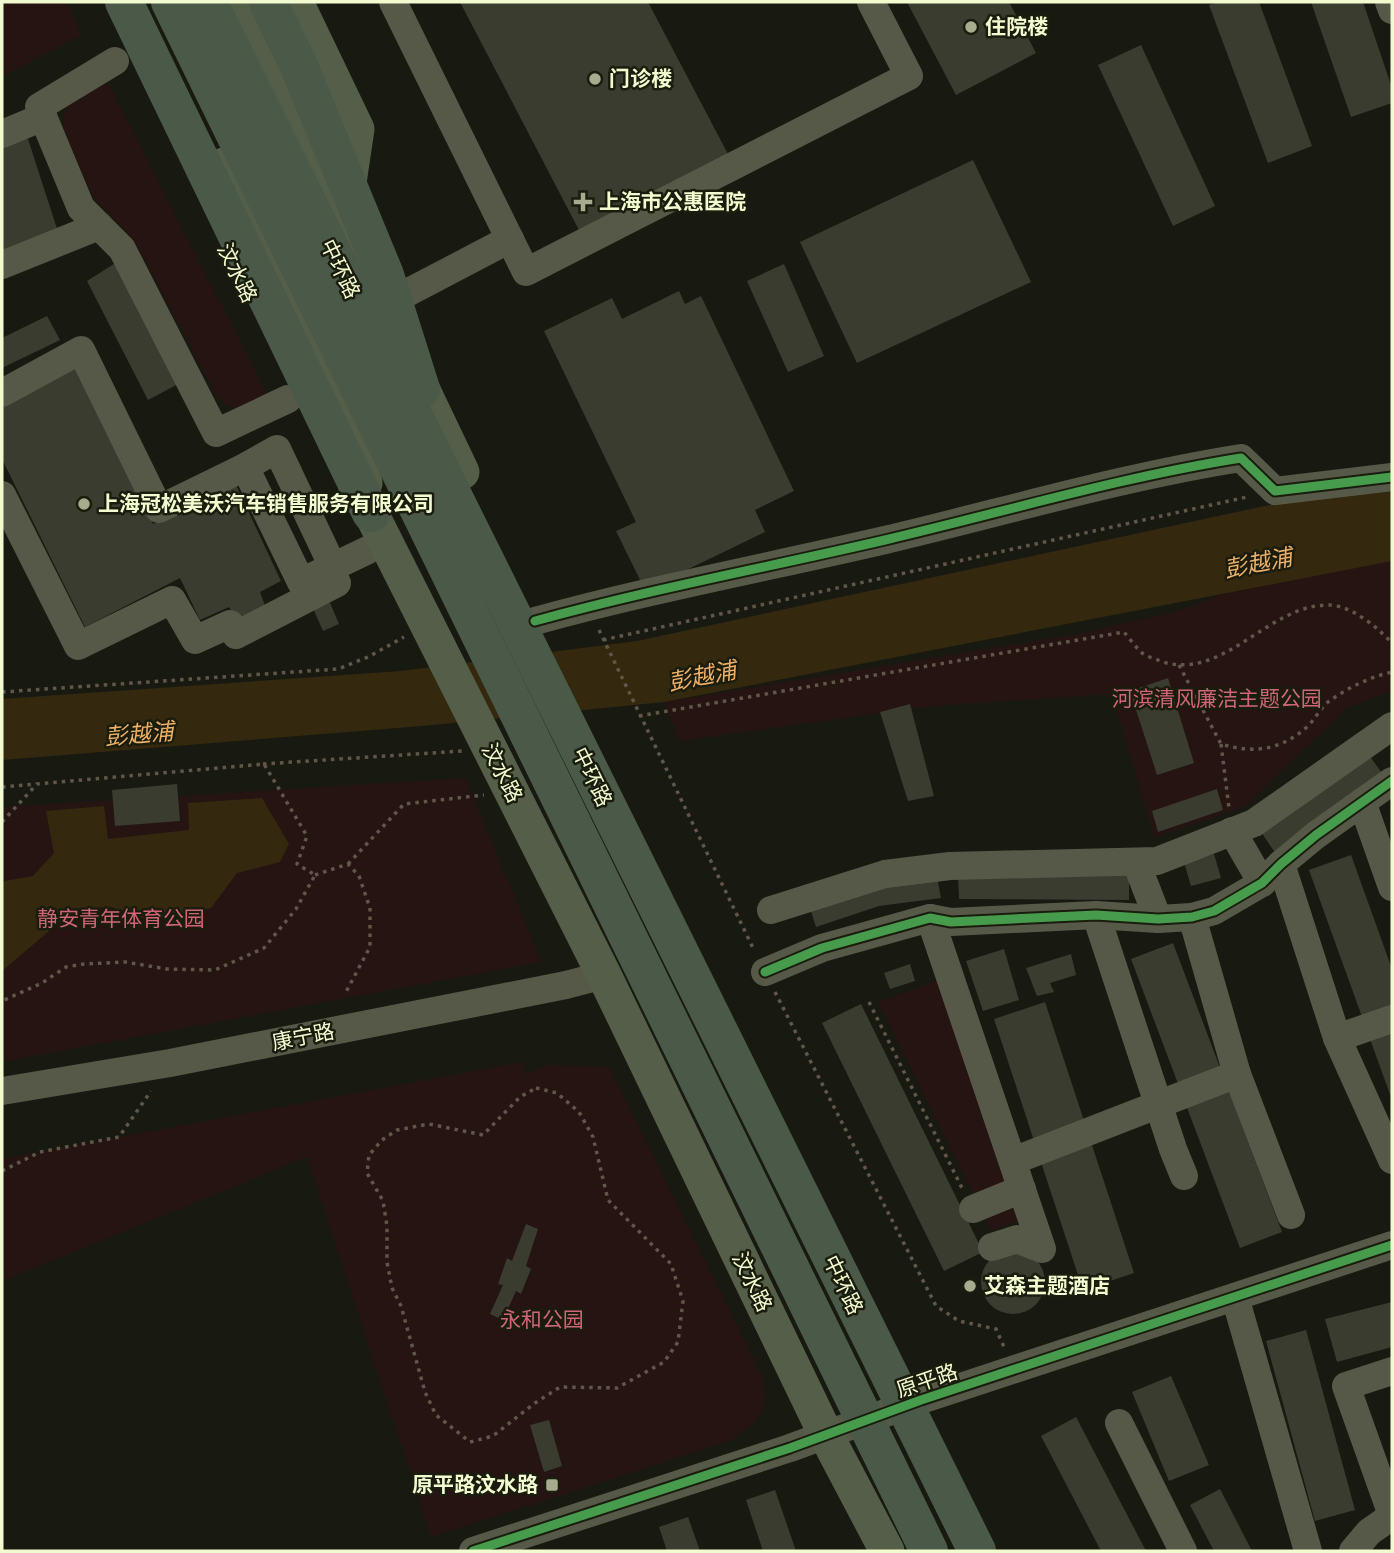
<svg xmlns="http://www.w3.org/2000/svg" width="1394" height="1553" font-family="'Fira Sans Condensed','Noto Sans SC',sans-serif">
	<rect width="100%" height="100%" fill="#181a12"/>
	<g fill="#251412">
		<path d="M 2,2 L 67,2 L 81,35 L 2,77 Z"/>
		<path d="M 108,83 L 269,398 L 240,411 L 226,405 L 217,397 L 141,252 L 130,236 L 93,197 L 64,130 L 64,115 L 74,97 Z"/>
		<path d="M 1392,557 L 1392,691 L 1347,708 L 1244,807 L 1154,837 L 1112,694 L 933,706 L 679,741 L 664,702 L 1078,634 L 1181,610 L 1270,576 Z"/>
		<path d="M 466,778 L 541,962 L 2,1062 L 2,807 Z"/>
		<path d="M 944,978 L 1023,1219 L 991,1230 L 878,1002 Z"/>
		<path d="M 522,1062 L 526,1074 L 548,1065 L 609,1067 L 763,1378 C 771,1415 759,1419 732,1440 L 431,1537 L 307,1157 L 2,1281 L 2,1159 Z"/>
	</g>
	<g fill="#34290e">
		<path d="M 1392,488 L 1392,561 L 664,702 L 422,726 L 2,760 L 2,699 L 401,671 L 637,641 L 1274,504 Z"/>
		<path d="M 262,798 L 289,844 L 280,862 L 237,873 L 211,908 L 152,921 L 111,907 L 75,909 L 2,971 L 2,884 L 5,881 L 33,876 L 54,853 L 46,811 L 104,806 L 108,839 L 189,830 L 188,803 Z"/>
	</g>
	<g fill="#393c2f">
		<path d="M 460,2 L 648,2 L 729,156 L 581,234 Z"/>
		<path d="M 907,2 L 1009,2 L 1036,53 L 956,95 Z"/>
		<path d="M 1218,2 L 1259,2 L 1312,146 L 1268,163 L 1209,5 Z"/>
		<path d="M 1311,2 L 1363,2 L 1392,88 L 1392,103 L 1351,117 Z"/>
		<path d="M 1141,45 L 1215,206 L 1173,226 L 1098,65 Z"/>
		<path d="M 27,136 L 60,238 L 2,261 L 2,147 Z"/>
		<path d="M 973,160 L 1031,282 L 857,363 L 800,242 Z"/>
		<path d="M 117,262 L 182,382 L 148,400 L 87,281 Z"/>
		<path d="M 784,264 L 824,356 L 788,372 L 747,281 Z"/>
		<path d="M 679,291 L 685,304 L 701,296 L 794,491 L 755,510 L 765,532 L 645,590 L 616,531 L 636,522 L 544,331 L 612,298 L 622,319 Z"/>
		<path d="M 47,316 L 60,340 L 2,368 L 2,338 Z"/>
		<path d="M 77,365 L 153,524 L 236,485 L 281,581 L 260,592 L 267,611 L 240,625 L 229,607 L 200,620 L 180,578 L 85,627 L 2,459 L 2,405 Z"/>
		<path d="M 328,598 L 339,624 L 323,631 L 312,606 Z"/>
		<path d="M 1168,678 L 1194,763 L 1157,775 L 1130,691 Z"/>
		<path d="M 910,704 L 934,796 L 908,801 L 880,712 Z"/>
		<path d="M 1366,751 L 1384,776 L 1276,854 L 1259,829 Z"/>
		<path d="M 177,784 L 180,821 L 115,826 L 112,790 Z"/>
		<path d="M 1217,789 L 1223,810 L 1158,832 L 1152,811 Z"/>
		<path d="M 1214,854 L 1221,878 L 1191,886 L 1184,862 Z"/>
		<path d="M 1351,855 L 1392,969 L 1392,1100 L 1309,870 Z"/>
		<path d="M 936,872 L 941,898 L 879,906 L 816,927 L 809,905 Z"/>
		<path d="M 958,873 L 1129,875 L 1129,900 L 959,899 Z"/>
		<path d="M 1173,943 L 1282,1232 L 1240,1248 L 1131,959 Z"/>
		<path d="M 1004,949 L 1019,1000 L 983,1011 L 966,961 Z"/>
		<path d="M 1071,954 L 1076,975 L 1050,983 L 1054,992 L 1037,996 L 1026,968 Z"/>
		<path d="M 910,964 L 915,981 L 890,989 L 884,973 Z"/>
		<path d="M 1045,1002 L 1134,1273 L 1083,1290 L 994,1019 Z"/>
		<path d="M 861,1004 L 983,1252 L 944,1271 L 822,1023 Z"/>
		<path d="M 526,1224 L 538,1229 L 526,1266 L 531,1269 L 521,1294 L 516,1291 L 503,1320 L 490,1314 L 503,1285 L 498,1284 L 507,1258 L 512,1261 Z"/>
		<circle cx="1013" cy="1282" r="32"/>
		<path d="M 1392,1302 L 1392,1347 L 1337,1362 L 1325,1319 Z"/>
		<path d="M 1306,1330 L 1355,1510 L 1315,1521 L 1266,1341 Z"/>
		<path d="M 1171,1376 L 1209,1465 L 1169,1481 L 1132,1392 Z"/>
		<path d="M 1076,1417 L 1146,1551 L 1101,1551 L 1041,1436 Z"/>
		<path d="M 549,1420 L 562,1466 L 544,1472 L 530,1425 Z"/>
		<path d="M 1220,1489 L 1252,1551 L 1214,1551 L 1190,1505 Z"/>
		<path d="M 775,1490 L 796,1551 L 763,1551 L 746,1500 Z"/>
		<path d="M 688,1517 L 700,1551 L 667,1551 L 659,1527 Z"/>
	</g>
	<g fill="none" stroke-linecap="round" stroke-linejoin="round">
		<g stroke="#60564a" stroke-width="3.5" stroke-dasharray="3.5 5" stroke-linecap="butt">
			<path d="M 599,630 L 754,950"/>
			<path d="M 603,640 L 1247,497"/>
			<path d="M 1179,665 L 1221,744 C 1254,754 1281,750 1307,727 C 1315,719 1320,709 1328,702 C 1347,688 1370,677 1392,672"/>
			<path d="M 2,692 L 338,669 L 368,657 L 404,637"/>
			<path d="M 639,716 L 1124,632 C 1129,638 1135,646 1141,652 C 1146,657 1154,658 1160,661 C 1223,683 1268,604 1329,605 C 1351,605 1378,628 1392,643"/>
			<path d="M 1221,744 L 1229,808"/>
			<path d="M 263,764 L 462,751"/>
			<path d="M 2,787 L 36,784"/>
			<path d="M 2,822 L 37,784 L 264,764 L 307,836 L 297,864 L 315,875 L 296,909 L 264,948 L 215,970 L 167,969 L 125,962 L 84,964 L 66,967 L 42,983 L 2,1001"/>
			<path d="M 348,864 L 404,804 L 484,795"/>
			<path d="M 315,875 L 348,864 L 359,876 L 370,908 L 370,947 L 346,992"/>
			<path d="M 775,992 L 936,1306 L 959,1321 L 996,1329 L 1005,1349"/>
			<path d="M 869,1002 L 962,1188"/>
			<path d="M 536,1088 L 557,1093 L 579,1112 L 593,1137 L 608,1200 L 671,1264 L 683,1301 L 678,1342 L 664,1362 L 617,1388 L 560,1387 L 535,1403 L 493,1436 L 470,1442 L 436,1415 L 425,1392 L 401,1306 L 392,1288 L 387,1262 L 387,1226 L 383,1201 L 367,1173 L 369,1155 L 382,1140 L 397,1130 L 429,1124 L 483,1135 L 520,1097 Z"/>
			<path d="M 2,1171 L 40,1152 L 119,1137 L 151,1091"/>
		</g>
		<g stroke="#575948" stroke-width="28">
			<path d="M 393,2 L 526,272 L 909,76 L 871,2"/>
			<path d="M 1389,2 L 1392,10"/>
			<path d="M 115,61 L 39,107 L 81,208 L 122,249 L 216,433 L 288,399"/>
			<path d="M 2,134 L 43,117"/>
			<path d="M 2,265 L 99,226"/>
			<path d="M 382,306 L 510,239"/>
			<path d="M 2,393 L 81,350 L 159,509 L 245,467 L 301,582 L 368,550"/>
			<path d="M 245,467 L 277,449 L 333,567"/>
			<path d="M 2,495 L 78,646 L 172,600 L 195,640 L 230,624 L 236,635 L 337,583"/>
			<path d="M 535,621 C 651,589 769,567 885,540 C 1004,512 1121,477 1241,458 L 1275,491 L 1392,477"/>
			<path d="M 1362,802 L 1392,887"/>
			<path d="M 1232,831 L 1262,883"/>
			<path d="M 1136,862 L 1158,919"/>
			<path d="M 1281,864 L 1337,1038 L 1392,1160"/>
			<path d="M 771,910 L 885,874 L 950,866 L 1157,861 L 1254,823 L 1392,726"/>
			<path d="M 1096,915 L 1173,1149 L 1184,1176"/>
			<path d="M 1192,917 L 1237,1074 L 1291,1215"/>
			<path d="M 930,918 L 1042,1249 L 1017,1239 L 992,1247"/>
			<path d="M 765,972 L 822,948 L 930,918 L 951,922 L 1096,915 L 1158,919 L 1192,917 L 1214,911 L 1262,883 L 1281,864 L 1316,835 L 1392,781"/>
			<path d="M 1337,1038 L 1392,1019"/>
			<path d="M 2,1091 L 170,1063 L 566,985 L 604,975"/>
			<path d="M 1013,1161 L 1237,1074"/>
			<path d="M 973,1209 L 1022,1189"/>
			<path d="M 1235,1297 L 1308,1551"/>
			<path d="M 1392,1371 L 1346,1386 L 1392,1515"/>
			<path d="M 1119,1423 L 1183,1551"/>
			<path d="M 473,1551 L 790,1448 L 921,1400 L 1392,1245"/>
			<path d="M 1353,1551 L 1369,1532 L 1392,1516"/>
		</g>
		<g stroke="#545e48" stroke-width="35">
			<path d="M 236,2 L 365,270"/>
			<path d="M 296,2 L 357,129 L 347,196"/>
			<path d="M 224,165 L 354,428 L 365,483"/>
			<path d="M 409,361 L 462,472"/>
			<path d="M 356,491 L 371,513 L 604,975 L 826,1435 L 887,1551"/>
		</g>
		<g stroke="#4b5949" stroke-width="38">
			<path d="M 124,2 L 371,513"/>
			<path d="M 268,2 L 298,64"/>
		</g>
		<g stroke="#4b5949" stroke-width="38">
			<path d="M 170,2 L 929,1551"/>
			<path d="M 208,2 L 977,1551"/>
			<path d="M 298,64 L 385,275 L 421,389"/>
		</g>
		<defs>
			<g id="cycleway">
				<path d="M 535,621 C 651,589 769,567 885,540 C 1004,512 1121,477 1241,458 L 1275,491 L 1392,477"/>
				<path d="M 765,972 L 822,948 L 930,918 L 951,922 L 1096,915 L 1158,919 L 1192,917 L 1214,911 L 1262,883 L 1281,864 L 1316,835 L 1392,781"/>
				<path d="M 473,1551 L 790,1448 L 921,1400 L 1392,1245"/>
			</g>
		</defs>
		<use href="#cycleway" stroke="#1a1d0e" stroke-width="13"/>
		<use href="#cycleway" stroke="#469c4c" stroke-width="9"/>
	</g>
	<g fill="#a6ac8d" stroke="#1a1d0e" stroke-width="2.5">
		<circle cx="971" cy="27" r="7"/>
		<circle cx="595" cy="79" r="7"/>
		<path d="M579.5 191.5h7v7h7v7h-7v7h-7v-7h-7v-7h7z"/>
		<circle cx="84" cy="504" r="7"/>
		<circle cx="970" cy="1286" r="7"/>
		<rect x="545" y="1478" width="14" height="14" rx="3.5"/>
	</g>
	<g text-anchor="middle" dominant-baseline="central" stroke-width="5" stroke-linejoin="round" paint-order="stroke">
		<g font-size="21" font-weight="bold" fill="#f2facf" stroke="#1a1d0e" text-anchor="start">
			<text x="985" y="27">住院楼</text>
			<text x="609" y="79">门诊楼</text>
			<text x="599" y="202">上海市公惠医院</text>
			<text x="98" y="504">上海冠松美沃汽车销售服务有限公司</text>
			<text x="984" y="1286">艾森主题酒店</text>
			<text x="538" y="1485" text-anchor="end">原平路汶水路</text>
		</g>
		<g font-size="21" fill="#f2facf" stroke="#1a1d0e">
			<text transform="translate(340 269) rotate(64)">中环路</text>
			<text transform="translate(237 273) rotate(64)">汶水路</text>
			<text transform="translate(502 773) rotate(63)">汶水路</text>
			<text transform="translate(592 777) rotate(64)">中环路</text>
			<text transform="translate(303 1037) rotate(-11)">康宁路</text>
			<text transform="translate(752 1282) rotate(64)">汶水路</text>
			<text transform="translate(843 1285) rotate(64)">中环路</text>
			<text transform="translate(927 1381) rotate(-19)">原平路</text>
		</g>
		<g font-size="21" fill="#d16478" stroke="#1a1d0e">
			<text x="1217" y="699">河滨清风廉洁主题公园</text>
			<text x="121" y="919">静安青年体育公园</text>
			<text x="542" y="1320">永和公园</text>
		</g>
		<g font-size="23" font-style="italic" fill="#efb068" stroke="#1a1d0e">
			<text transform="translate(1258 563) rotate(-11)">彭越浦</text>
			<text transform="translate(702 676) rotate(-11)">彭越浦</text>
			<text transform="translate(139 734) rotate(-5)">彭越浦</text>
		</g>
	</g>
	<rect width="1394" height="1553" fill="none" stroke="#f2facf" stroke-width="7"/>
</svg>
